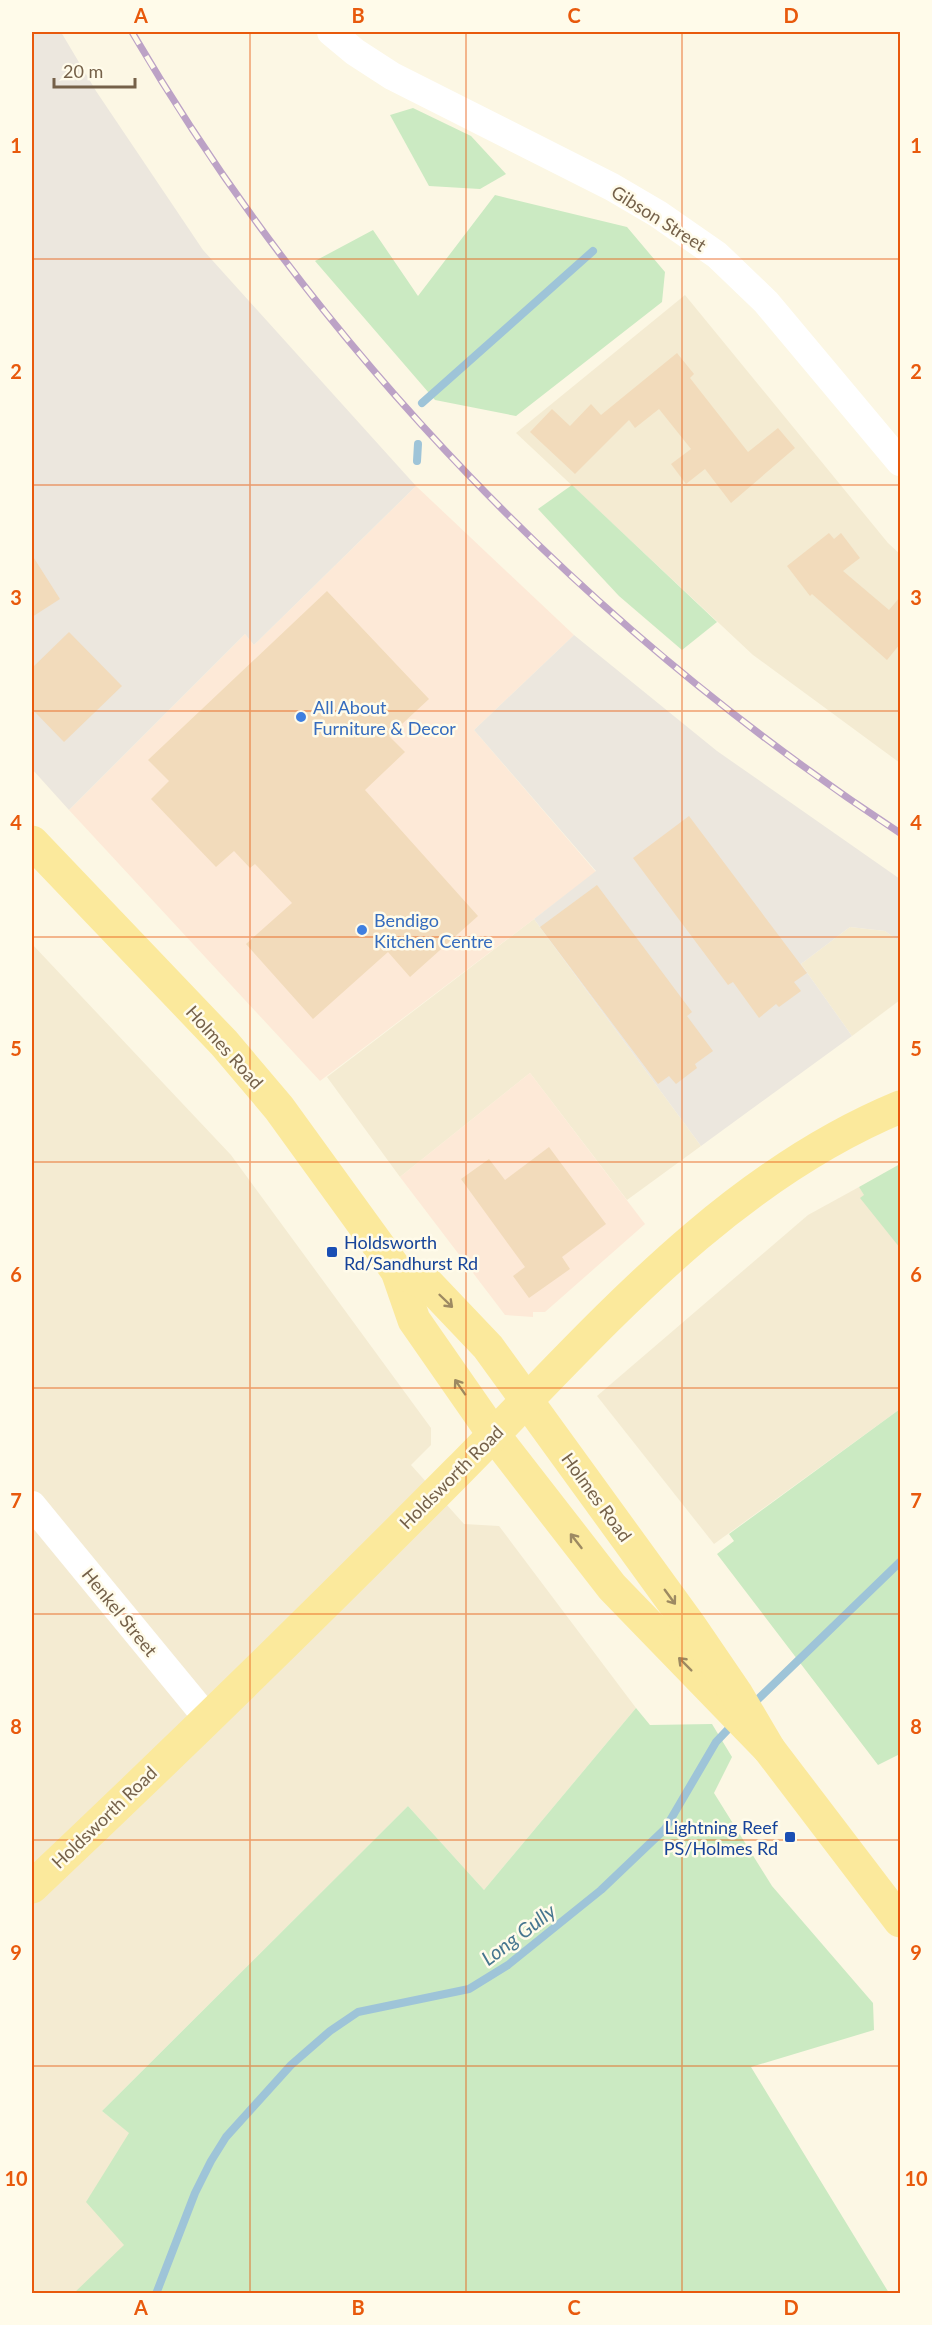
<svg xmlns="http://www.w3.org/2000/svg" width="932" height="2325" font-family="Lato,sans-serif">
	<rect width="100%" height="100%" fill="#fcf7e4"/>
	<g fill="#f4ebd2">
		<path d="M 685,295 L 888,543 L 900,554 L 900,763 L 753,655 L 516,433 Z"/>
		<path d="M 534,919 L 701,1146 L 627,1200 L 530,1073 L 400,1177 L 327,1077 Z"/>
		<path d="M 850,927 L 885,931 L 900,942 L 900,1000 L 852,1036 L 801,964 Z"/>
		<path d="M 32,944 L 231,1155 L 431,1428 L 431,1445 L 411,1465 L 464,1524 L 499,1526 L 636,1708 L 484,1890 L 408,1806 L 102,2111 L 130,2133 L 125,2245 L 74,2294 L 32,2293 Z"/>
		<path d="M 859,1187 L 900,1248 L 900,1409 L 714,1544 L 597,1396 L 808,1215 Z"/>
	</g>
	<g fill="#fde9d7">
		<path d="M 416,486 L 574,635 L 474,730 L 596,872 L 320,1081 L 69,810 L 245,634 L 254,645 Z"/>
		<path d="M 530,1073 L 645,1224 L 545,1312 L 533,1312 L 533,1317 L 505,1315 L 400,1177 Z"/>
	</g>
	<g fill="#ece7de">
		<path d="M 32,32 L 61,32 L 96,91 L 203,250 L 416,486 L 254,645 L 245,634 L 69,810 L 32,769 Z"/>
		<path d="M 574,635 L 717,751 L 900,879 L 900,942 L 885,931 L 850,927 L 801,964 L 852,1036 L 701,1146 L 534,919 L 596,871 L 474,730 Z"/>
	</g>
	<g fill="#cbeac2">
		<path d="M 413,108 L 471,136 L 506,174 L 480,189 L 429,186 L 390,115 Z"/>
		<path d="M 495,195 L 627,227 L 665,272 L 662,302 L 516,416 L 435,400 L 315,261 L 373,230 L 418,296 Z"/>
		<path d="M 572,485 L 717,622 L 682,650 L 619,596 L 538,509 Z"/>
		<path d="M 900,1164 L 900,1248 L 860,1198 L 864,1195 L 859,1187 Z"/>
		<path d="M 900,1409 L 900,1754 L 878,1765 L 717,1554 L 734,1541 L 729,1534 Z"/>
		<path d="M 636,1708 L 650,1725 L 712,1724 L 732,1757 L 714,1793 L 772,1886 L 873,2003 L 874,2030 L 751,2067 L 889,2293 L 74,2293 L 124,2245 L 86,2202 L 129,2133 L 102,2111 L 408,1806 L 484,1890 Z"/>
	</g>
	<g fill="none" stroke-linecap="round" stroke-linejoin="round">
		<g stroke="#9ec4d8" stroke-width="8">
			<path d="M 422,403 L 593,251"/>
			<path d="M 417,461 L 418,444"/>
			<path d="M 752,1705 L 900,1562"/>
			<path d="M 156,2294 L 195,2193 L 211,2161 L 226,2137 L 291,2065 L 330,2031 L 358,2012 L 469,1989 L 508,1965 L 601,1890 L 665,1829 L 716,1742 L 734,1723"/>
		</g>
	</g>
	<g fill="#f2dbbb">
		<path d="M 677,353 L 694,374 L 690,378 L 748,452 L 778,428 L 795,448 L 731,503 L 705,469 L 686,484 L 671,464 L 691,449 L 659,409 L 635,428 L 629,420 L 575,474 L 530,432 L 552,409 L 570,426 L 591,404 L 601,415 Z"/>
		<path d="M 829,533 L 834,539 L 841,533 L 860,558 L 843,571 L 889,610 L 900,597 L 900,644 L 887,660 L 812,594 L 810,596 L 787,566 Z"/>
		<path d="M 32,555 L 60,599 L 32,617 Z"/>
		<path d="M 327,591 L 429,699 L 389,736 L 405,752 L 365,790 L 478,916 L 410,977 L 388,952 L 313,1019 L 246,944 L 292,903 L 255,864 L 250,868 L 234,851 L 216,867 L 151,799 L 169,781 L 148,760 Z"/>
		<path d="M 69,632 L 122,686 L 64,742 L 32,709 L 32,668 Z"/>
		<path d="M 689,816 L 807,973 L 794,982 L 801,991 L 779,1007 L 776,1004 L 759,1018 L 733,982 L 728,985 L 633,858 Z"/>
		<path d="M 597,885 L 692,1012 L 687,1016 L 713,1051 L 695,1064 L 697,1068 L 676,1084 L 669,1076 L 658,1084 L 540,927 Z"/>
		<path d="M 549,1147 L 606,1224 L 562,1257 L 570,1269 L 529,1298 L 513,1276 L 525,1267 L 461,1179 L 489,1159 L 505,1180 Z"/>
	</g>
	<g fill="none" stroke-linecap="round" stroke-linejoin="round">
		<g stroke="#fff" stroke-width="28">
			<path d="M 331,32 L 355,52 L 392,76 L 612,187 L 658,214 L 717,255 L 766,302 L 900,462"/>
			<path d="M 32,1505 L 208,1719"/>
		</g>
		<g stroke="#fbe99c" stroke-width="33">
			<path d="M 32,842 L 224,1043 L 279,1108 L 397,1271 L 414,1320 L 494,1435 L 612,1587 L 769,1749"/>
			<path d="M 397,1271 L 429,1285 L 488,1347 L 691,1627 L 736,1693 L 769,1749 L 900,1921"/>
			<path d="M 32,1887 C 176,1751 318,1612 458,1471 C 592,1336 721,1181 900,1107"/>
		</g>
		<defs>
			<path id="rail" d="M 132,32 C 320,353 589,629 900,833"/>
		</defs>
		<use href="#rail" stroke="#bca2c6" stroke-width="7"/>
		<use href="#rail" stroke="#fffbea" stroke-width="4.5" stroke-dasharray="14" stroke-linecap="butt"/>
	</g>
	<defs><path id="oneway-shaft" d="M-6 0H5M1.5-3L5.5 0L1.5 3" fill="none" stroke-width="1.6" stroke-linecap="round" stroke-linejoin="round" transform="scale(1.5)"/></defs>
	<g stroke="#9d8a62">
		<use href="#oneway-shaft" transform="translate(446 1301) rotate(44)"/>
		<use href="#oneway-shaft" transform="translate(460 1387) rotate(-125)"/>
		<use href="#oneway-shaft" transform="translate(576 1541) rotate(-128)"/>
		<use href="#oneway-shaft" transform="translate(670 1597) rotate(54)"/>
		<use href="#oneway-shaft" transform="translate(685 1664) rotate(-135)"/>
	</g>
	<path fill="none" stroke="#e8590c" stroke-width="1.5" stroke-opacity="0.55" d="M 250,32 L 250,2294M 466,32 L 466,2294M 682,32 L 682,2294M 32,259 L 900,259M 32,485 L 900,485M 32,711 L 900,711M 32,937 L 900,937M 32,1162 L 900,1162M 32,1388 L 900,1388M 32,1614 L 900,1614M 32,1840 L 900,1840M 32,2066 L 900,2066"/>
	<g fill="#3f7fe0" stroke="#fffbea" stroke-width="2">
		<circle cx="301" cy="717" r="6"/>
		<circle cx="362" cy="930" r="6"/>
	</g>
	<g fill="#1a4fb4" stroke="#fffbea" stroke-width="2">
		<rect x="326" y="1246" width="12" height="12" rx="3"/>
		<rect x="784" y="1831" width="12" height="12" rx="3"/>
	</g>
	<g text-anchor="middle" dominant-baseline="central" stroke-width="5" stroke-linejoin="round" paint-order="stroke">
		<g font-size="18" fill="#756149" stroke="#fffbea">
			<text transform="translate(659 218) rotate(32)">Gibson Street</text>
			<text transform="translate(225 1047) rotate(48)">Holmes Road</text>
			<text transform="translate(451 1477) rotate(-45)">Holdsworth Road</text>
			<text transform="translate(597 1497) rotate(54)">Holmes Road</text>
			<text transform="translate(120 1612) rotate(51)">Henkel Street</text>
			<text transform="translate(104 1817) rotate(-44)">Holdsworth Road</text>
		</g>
		<g font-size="18" fill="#366cbe" stroke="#fffbea" text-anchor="start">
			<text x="313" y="707">All About<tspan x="313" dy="21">Furniture &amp; Decor</tspan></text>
			<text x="374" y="920">Bendigo<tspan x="374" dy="21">Kitchen Centre</tspan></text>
		</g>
		<g font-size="18" fill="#164399" stroke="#fffbea" text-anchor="start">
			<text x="344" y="1242">Holdsworth<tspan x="344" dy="21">Rd/Sandhurst Rd</tspan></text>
			<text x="778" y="1827" text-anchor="end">Lightning Reef<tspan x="778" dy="21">PS/Holmes Rd</tspan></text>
		</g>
		<g font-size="20" font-style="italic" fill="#46768f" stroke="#fffbea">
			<text transform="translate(518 1934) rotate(-37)">Long Gully</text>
		</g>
	</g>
	<rect width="932" height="2325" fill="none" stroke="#fffbea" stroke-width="66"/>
	<path d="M54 78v9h81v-9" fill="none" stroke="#756149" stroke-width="3"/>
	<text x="63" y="78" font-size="18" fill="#756149" stroke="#fffbea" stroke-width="4.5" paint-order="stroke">20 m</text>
	<rect x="33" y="33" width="866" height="2259" fill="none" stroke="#e8590c" stroke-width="2"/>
	<g font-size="20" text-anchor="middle" font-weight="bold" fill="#e8590c">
		<text x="141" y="23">A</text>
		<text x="358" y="23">B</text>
		<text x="574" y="23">C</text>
		<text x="791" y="23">D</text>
		<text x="16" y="153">1</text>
		<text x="916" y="153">1</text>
		<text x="16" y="379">2</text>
		<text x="916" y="379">2</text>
		<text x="16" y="605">3</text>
		<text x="916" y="605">3</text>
		<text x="16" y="830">4</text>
		<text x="916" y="830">4</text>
		<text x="16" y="1056">5</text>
		<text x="916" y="1056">5</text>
		<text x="16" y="1282">6</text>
		<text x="916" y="1282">6</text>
		<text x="16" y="1508">7</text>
		<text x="916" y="1508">7</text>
		<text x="16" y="1734">8</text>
		<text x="916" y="1734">8</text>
		<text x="16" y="1960">9</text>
		<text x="916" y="1960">9</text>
		<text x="16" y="2186">10</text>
		<text x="916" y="2186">10</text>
		<text x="141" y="2315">A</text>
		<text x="358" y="2315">B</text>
		<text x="574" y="2315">C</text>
		<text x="791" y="2315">D</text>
	</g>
</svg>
